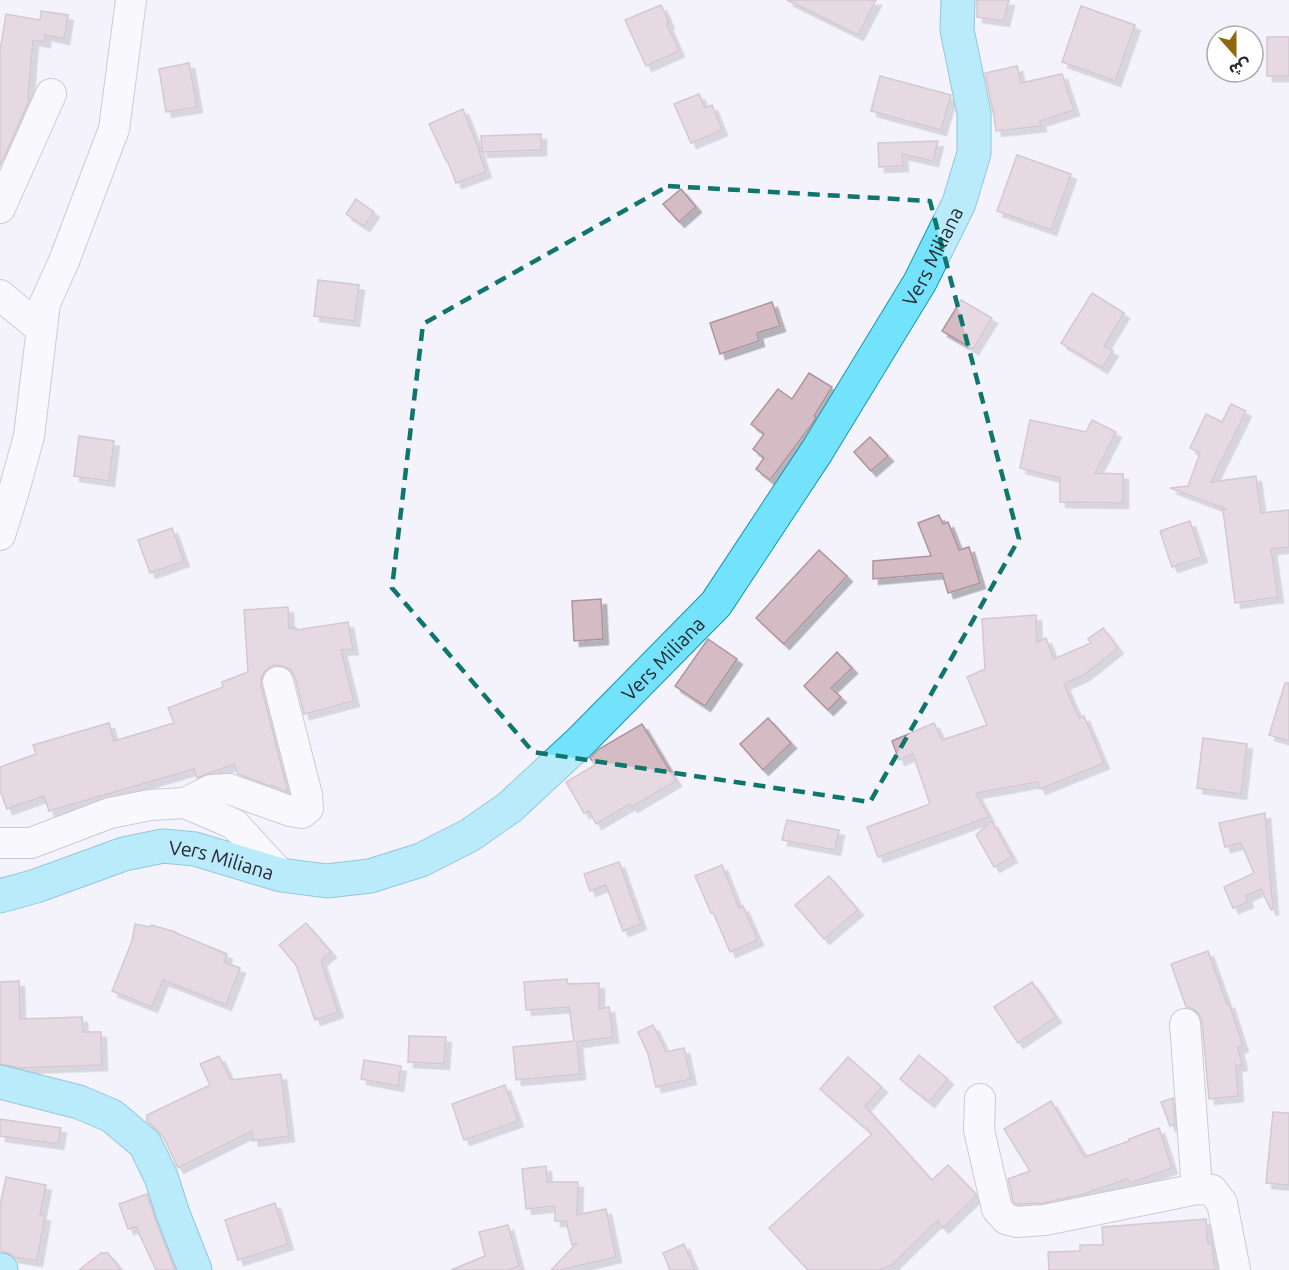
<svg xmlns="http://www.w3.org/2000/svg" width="1289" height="1270" font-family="Ubuntu,'Noto Sans Arabic',sans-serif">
	<defs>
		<filter id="shadow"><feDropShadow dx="5.5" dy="5.5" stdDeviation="0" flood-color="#0004"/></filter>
	</defs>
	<rect width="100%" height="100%" fill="#f4f3fc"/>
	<g fill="#d5bbc3" stroke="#ae959d" stroke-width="1.5" filter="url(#shadow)">
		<path d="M 787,0 L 876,0 L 858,35 Z"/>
		<path d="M 977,0 L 1009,0 L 1004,21 L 977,17 Z"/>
		<path d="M 661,5 L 669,23 L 667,24 L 679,51 L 646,66 L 625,20 Z"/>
		<path d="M 1081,6 L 1135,25 L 1115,81 L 1062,62 Z"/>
		<path d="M 41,11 L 68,15 L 64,39 L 45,35 L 45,42 L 33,40 L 28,98 L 30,99 L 0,166 L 0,51 L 6,14 L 40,20 Z"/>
		<rect x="1267" y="37" width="22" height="39"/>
		<path d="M 189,63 L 197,107 L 166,112 L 159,69 Z"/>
		<path d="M 1017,66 L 1021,83 L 1062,74 L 1074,110 L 1040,121 L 1041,126 L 996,131 L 994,116 L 985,73 Z"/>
		<path d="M 880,76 L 951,95 L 941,130 L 871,111 Z"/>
		<path d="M 699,94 L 705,108 L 712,105 L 722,130 L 691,143 L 674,104 Z"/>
		<path d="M 463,109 L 480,152 L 479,152 L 486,172 L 456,183 L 448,162 L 447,162 L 429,124 Z"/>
		<path d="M 541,134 L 541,150 L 482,152 L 481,136 Z"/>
		<path d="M 938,141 L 933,161 L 902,154 L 903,166 L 879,167 L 878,143 Z"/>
		<path d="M 1017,155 L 1071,174 L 1051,230 L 997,211 Z"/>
		<path d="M 681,189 L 696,207 L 679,222 L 663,204 Z"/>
		<path d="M 356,199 L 374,212 L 364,226 L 346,214 Z"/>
		<path d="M 318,280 L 359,285 L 354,321 L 314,316 Z"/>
		<path d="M 1092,293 L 1124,313 L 1104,346 L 1113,351 L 1102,368 L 1061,343 Z"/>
		<path d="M 961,300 L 992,318 L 973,349 L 942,331 Z"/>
		<path d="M 772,302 L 780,326 L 757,333 L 759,341 L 720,354 L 710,323 Z"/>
		<path d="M 809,373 L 832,387 L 814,416 L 816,417 L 812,424 L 770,480 L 756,469 L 764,458 L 753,449 L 764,434 L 751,424 L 778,389 L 792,399 Z"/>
		<path d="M 1231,404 L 1246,411 L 1211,482 L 1256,476 L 1261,513 L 1289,510 L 1289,547 L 1271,549 L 1278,597 L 1235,603 L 1223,510 L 1226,509 L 1170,488 L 1188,486 L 1200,453 L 1190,448 L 1206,414 L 1222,422 Z"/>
		<path d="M 1030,420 L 1086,432 L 1092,420 L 1116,432 L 1095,473 L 1123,474 L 1123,503 L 1060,502 L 1060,478 L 1020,468 Z"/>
		<path d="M 79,436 L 114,441 L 109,481 L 74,476 Z"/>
		<path d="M 870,437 L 888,456 L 871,471 L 854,452 Z"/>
		<path d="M 939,515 L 943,524 L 948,522 L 959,550 L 969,547 L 980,583 L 948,593 L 942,573 L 873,579 L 873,561 L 931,556 L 918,523 Z"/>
		<path d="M 1190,521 L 1202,557 L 1172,567 L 1160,531 Z"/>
		<path d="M 172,528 L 184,561 L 150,573 L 138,540 Z"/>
		<path d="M 819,550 L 847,576 L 784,644 L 756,618 Z"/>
		<path d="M 601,599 L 603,639 L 574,641 L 572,601 Z"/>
		<path d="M 288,607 L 289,628 L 296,628 L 296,630 L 348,622 L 353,649 L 341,650 L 354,701 L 304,714 L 295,678 L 291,670 L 283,666 L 274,665 L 266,670 L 261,678 L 261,686 L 288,792 L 273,786 L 272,785 L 270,786 L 238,774 L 234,764 L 197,778 L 194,769 L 49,811 L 44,796 L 7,809 L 0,790 L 0,767 L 36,754 L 33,745 L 109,723 L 114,741 L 174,723 L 168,708 L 223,687 L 222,682 L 248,672 L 244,610 Z"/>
		<path d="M 1036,615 L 1037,642 L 1046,638 L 1054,659 L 1091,643 L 1088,639 L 1103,628 L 1118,648 L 1084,675 L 1064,684 L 1079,718 L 1084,716 L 1104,763 L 1040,789 L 1037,782 L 976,793 L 989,817 L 878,857 L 867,827 L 930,804 L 913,754 L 899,760 L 892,741 L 934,723 L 942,740 L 987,725 L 967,677 L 985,669 L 982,619 Z"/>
		<path d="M 708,639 L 737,659 L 705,706 L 675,686 Z"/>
		<path d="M 837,652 L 852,668 L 831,688 L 841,697 L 828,710 L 804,686 Z"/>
		<path d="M 1285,683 L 1289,683 L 1289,741 L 1269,735 Z"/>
		<path d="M 768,718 L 791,743 L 763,770 L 740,744 Z"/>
		<path d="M 642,724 L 676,781 L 632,807 L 630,804 L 596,824 L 589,811 L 584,813 L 566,782 L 595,765 L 590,758 L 599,749 Z"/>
		<path d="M 1203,738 L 1247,744 L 1241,794 L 1197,788 Z"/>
		<path d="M 1265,813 L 1273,909 L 1271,910 L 1261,889 L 1246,896 L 1248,902 L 1233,908 L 1224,887 L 1254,873 L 1241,843 L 1225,847 L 1219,823 Z"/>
		<path d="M 787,820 L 839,830 L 835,850 L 782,840 Z"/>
		<path d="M 992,821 L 1012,857 L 994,867 L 976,835 Z"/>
		<path d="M 619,862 L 641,924 L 623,931 L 606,885 L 590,891 L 584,874 Z"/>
		<path d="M 722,865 L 739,908 L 743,906 L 758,940 L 730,952 L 713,912 L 711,913 L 695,876 Z"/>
		<path d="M 829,876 L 858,910 L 824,939 L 795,905 Z"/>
		<path d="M 306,923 L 331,952 L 321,961 L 338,1012 L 315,1020 L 296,965 L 279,945 Z"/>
		<path d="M 135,924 L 150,927 L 151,925 L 176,932 L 176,933 L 227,954 L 224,962 L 240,968 L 226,1005 L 163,980 L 152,1007 L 112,991 L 132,941 Z"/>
		<path d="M 1208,951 L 1227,1004 L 1229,1003 L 1243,1046 L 1238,1048 L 1242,1065 L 1236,1066 L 1238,1096 L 1209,1099 L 1202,1022 L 1199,1014 L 1193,1009 L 1186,1007 L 1171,964 Z"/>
		<path d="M 567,979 L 568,984 L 599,983 L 599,1009 L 609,1007 L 613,1037 L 577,1042 L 580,1074 L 516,1080 L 513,1047 L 574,1041 L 569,1007 L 526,1010 L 524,982 Z"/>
		<path d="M 19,981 L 20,1019 L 82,1017 L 83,1032 L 101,1032 L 102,1065 L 20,1068 L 0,1064 L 0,982 Z"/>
		<path d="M 1032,982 L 1056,1017 L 1018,1043 L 994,1007 Z"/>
		<path d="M 653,1025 L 666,1052 L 684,1048 L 691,1079 L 656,1087 L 648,1054 L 638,1032 Z"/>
		<path d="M 409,1036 L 446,1037 L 444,1064 L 408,1062 Z"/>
		<path d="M 919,1055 L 948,1079 L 929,1102 L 900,1079 Z"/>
		<path d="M 219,1056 L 231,1080 L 281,1074 L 289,1136 L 253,1141 L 252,1131 L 178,1168 L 164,1138 L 157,1130 L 147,1121 L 147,1115 L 210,1085 L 200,1064 Z"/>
		<path d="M 848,1057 L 882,1087 L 865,1106 L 932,1180 L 948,1165 L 976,1194 L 976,1196 L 943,1228 L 937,1221 L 892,1265 L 879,1270 L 808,1270 L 769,1228 L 872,1134 L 820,1089 Z"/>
		<path d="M 364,1060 L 401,1066 L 398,1086 L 361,1079 Z"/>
		<path d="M 505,1085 L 518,1121 L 464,1140 L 452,1104 Z"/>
		<path d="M 1173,1098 L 1175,1124 L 1170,1126 L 1161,1102 Z"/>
		<path d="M 1051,1101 L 1085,1157 L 1129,1141 L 1129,1139 L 1159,1128 L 1172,1168 L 1130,1183 L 1128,1179 L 1084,1194 L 1043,1203 L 1015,1204 L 1013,1201 L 1008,1179 L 1030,1171 L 1004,1129 Z"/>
		<path d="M 1273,1112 L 1289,1113 L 1289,1185 L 1266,1183 Z"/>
		<path d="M 0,1119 L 61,1128 L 58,1144 L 0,1136 Z"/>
		<path d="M 546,1166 L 547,1182 L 578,1182 L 577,1215 L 606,1209 L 616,1257 L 560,1270 L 551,1270 L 577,1243 L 572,1245 L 566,1221 L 555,1221 L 555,1206 L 526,1209 L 522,1169 Z"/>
		<path d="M 6,1177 L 46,1185 L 40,1215 L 45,1216 L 37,1261 L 13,1257 L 10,1254 L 0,1251 L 0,1206 Z"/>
		<path d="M 147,1194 L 156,1221 L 175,1270 L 156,1270 L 136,1227 L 128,1229 L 119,1204 Z"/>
		<path d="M 275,1203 L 288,1244 L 238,1260 L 225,1220 Z"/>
		<path d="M 1206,1219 L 1208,1244 L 1212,1244 L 1215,1270 L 1049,1270 L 1048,1252 L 1080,1251 L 1080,1245 L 1103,1245 L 1102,1227 Z"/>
		<path d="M 508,1225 L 519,1266 L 508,1270 L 451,1270 L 485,1256 L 479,1232 Z"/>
		<path d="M 684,1244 L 695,1270 L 670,1270 L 663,1253 Z"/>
		<path d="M 101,1253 L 108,1253 L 121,1270 L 79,1270 Z"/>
	</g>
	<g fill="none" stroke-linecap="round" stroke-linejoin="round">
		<defs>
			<g id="minor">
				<path d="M 0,208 L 51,94"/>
				<path d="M 0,295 L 41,329"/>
				<path d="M 0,535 L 13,494 L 29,436 L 45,303 L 64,261 L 114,129 L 131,0"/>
				<path d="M 185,803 L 211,790 L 229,789 L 290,811 L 302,813 L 308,808 L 307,795 L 278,682"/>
				<path d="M 0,843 L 31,843 L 110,813 L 150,805 L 185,803 L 234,824 L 281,875"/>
				<path d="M 1185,1024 L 1197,1189"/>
				<path d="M 980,1099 L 979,1130 L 997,1209 L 1006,1219 L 1017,1222 L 1045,1220 L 1197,1189 L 1212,1190 L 1222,1203 L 1235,1270"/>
			</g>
			<g id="major">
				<path id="s1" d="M 0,896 L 36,886 L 124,854 L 163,846 L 195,849 L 281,875 L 327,881 L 370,876 L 421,860 L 470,835 L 510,807 L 581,741 L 716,604 L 817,451 L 920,282 L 959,203 L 974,153 L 974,113 L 957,30 L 958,0"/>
				<path d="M 0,1082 L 79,1102 L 112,1116 L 145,1144 L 161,1177 L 173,1214 L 195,1270"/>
				<path d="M 0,1270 L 1,1270"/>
			</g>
		</defs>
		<use href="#minor" stroke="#9a97ac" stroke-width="32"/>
		<use href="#major" stroke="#1d94b2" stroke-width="35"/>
		<use href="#minor" stroke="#fff" stroke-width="30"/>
		<use href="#major" stroke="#73e2fb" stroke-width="33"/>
	</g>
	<path d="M0 0H1289V1270H0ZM 668,186 L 930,201 L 1019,539 L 870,802 L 533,752 L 392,588 L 423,324 Z" fill="#f4f3fc" fill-opacity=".55" fill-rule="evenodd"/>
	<path fill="none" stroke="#0f766e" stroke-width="4.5" stroke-dasharray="12 8" stroke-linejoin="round" d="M 668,186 L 930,201 L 1019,539 L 870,802 L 533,752 L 392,588 L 423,324 Z"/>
	<g text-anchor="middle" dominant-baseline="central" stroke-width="4.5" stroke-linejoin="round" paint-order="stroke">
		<g font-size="20" fill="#2a2831" stroke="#fff">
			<text stroke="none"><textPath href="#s1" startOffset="1239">Vers Miliana</textPath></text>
			<text stroke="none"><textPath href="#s1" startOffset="753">Vers Miliana</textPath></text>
			<text stroke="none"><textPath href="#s1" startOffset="231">Vers Miliana</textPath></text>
		</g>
	</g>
	<g transform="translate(1235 54) rotate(159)"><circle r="28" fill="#ffffff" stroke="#aaa9ad" stroke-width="1.5"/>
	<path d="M0-4.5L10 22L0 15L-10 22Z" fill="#90680f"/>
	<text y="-9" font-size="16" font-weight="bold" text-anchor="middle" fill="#2a2831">ش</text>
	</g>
</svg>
